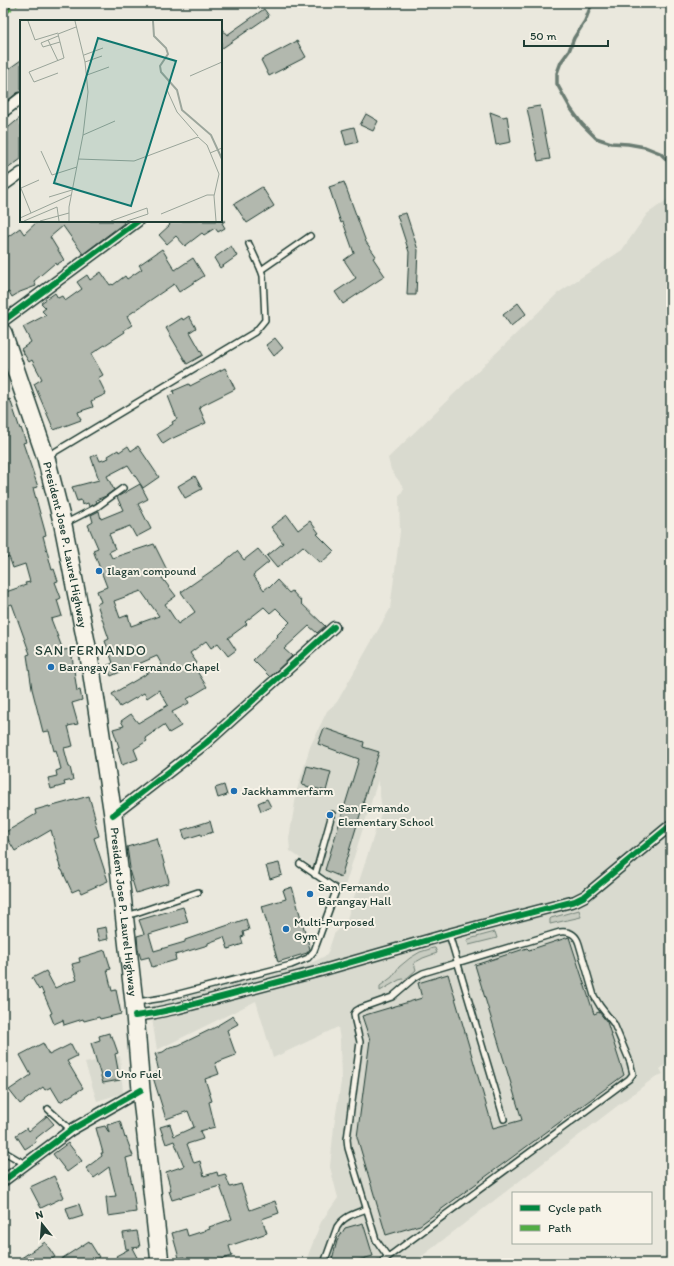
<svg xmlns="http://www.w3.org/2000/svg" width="674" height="1266" font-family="Itim,sans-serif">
	<rect width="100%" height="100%" fill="#eae8dd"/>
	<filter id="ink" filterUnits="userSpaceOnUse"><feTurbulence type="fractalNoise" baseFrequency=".025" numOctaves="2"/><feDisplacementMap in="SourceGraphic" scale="8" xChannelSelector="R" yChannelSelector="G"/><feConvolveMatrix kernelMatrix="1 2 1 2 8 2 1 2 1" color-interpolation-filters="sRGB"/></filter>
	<g filter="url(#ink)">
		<g fill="#d9dacf">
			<path d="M 671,197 L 671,1067 L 667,1064 L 660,1069 L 663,1074 L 655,1077 L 413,1263 L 305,1263 L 321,1222 L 338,1198 L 330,1167 L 334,1126 L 341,1082 L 340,1040 L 338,1027 L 273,1058 L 256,1001 L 157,1050 L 150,1006 L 305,966 L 327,955 L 334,934 L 346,922 L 382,810 L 378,780 L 344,889 L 290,851 L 289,839 L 297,790 L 310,747 L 327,711 L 337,702 L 390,609 L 400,532 L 399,497 L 404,488 L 391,470 L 388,458 L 558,293 L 622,250 L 647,214 Z"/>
			<path d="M 120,1056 L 123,1093 L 97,1101 L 85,1063 Z"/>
		</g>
		<g fill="#c8ccc1" stroke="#74847a">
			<path d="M 579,910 L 581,917 L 550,924 L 550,919 L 551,918 Z"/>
			<path d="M 495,932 L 497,938 L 469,945 L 467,940 L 469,939 Z"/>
			<path d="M 433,948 L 435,948 L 437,953 L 423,958 L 414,963 L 416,970 L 407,978 L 399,980 L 380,991 L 380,986 L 392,977 L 399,967 L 410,958 L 420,952 Z"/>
		</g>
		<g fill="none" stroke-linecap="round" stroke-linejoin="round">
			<path stroke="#6a7c72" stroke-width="3.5" d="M 592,3 L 585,21 L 574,38 L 569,51 L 561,62 L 557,73 L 557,84 L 571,109 L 582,124 L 596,138 L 611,143 L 628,144 L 645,147 L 660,153 L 671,164"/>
		</g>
		<g fill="#b2b8ae" stroke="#1f3d34" fill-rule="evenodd">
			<path d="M 264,9 L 269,16 L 221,49 L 221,28 L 227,35 Z"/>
			<path d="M 297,41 L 306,57 L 269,76 L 261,60 Z"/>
			<path d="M 21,60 L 21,92 L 17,93 L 6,102 L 3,98 L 3,73 Z"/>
			<path d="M 540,106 L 550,159 L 538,161 L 527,108 Z"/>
			<path d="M 490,112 L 503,117 L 507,116 L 511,142 L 496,145 Z"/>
			<path d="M 366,114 L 378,121 L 373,131 L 360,125 Z"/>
			<path d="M 21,117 L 21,159 L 3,172 L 3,148 L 8,144 L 3,138 L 3,132 Z"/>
			<path d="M 354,127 L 358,142 L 346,145 L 342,130 Z"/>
			<path d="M 344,182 L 366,242 L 376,256 L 373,258 L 385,276 L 343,304 L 335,292 L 356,278 L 344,260 L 354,253 L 343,222 L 341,223 L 329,187 Z"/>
			<path d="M 262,187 L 274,206 L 247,223 L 234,204 Z"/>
			<path d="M 406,213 L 418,250 L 416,295 L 407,295 L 409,252 L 397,215 Z"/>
			<path d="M 38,221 L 123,221 L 124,223 L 83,254 L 63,226 L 50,237 L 64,260 L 56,265 L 55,263 L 34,281 L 36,286 L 20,292 L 12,297 L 9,292 L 3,294 L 3,240 L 20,228 L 24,234 Z"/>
			<path d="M 173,221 L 225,221 L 222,223 L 225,228 L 218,232 L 215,228 L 204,235 L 202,233 L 185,246 L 176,236 L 167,244 L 159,235 L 170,225 L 169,224 Z"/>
			<path d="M 231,246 L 237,256 L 220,268 L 214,258 Z"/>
			<path d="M 162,249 L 175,270 L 193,258 L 204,276 L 179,292 L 174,284 L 127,316 L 132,325 L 124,330 L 125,332 L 91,354 L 103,375 L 98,378 L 106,394 L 91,401 L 93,407 L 78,412 L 81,420 L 54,430 L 34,384 L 42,379 L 32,360 L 29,362 L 21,349 L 31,342 L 23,327 L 46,315 L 42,311 L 46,308 L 41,303 L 55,293 L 58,298 L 62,296 L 65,301 L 82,289 L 77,282 L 87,275 L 90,280 L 101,272 L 110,285 L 112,284 L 113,285 L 125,276 L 127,279 L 142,269 L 139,265 Z"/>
			<path d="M 518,303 L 526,314 L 511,326 L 503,315 Z"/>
			<path d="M 189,316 L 196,328 L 190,332 L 203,355 L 187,364 L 166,328 L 182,318 L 183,320 Z"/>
			<path d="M 275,338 L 283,348 L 274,356 L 266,345 Z"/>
			<path d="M 225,368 L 235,389 L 199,407 L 206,423 L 171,439 L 163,444 L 157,434 L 173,424 L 172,422 L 177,419 L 168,396 L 174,394 L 173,391 L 189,384 L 190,386 Z"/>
			<path d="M 10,399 L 20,429 L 21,428 L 26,442 L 23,443 L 38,487 L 33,488 L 46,535 L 43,536 L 52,570 L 54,569 L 58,581 L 55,582 L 61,598 L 57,600 L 62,616 L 51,619 L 63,650 L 71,649 L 77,691 L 80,690 L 82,700 L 72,703 L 78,724 L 68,726 L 73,746 L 64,748 L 69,767 L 70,767 L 73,780 L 64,782 L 65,785 L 51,789 L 48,778 L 57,776 L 56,771 L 61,769 L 56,750 L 54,751 L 49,731 L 43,732 L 32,689 L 27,655 L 30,654 L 12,604 L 7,606 L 3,593 L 26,585 L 25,583 L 30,582 L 25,564 L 13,568 L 9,557 L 3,559 L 3,492 L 5,491 L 3,484 L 3,402 Z"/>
			<path d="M 128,446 L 131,451 L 138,446 L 159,477 L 143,488 L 128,465 L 107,476 L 114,490 L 106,496 L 96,500 L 97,502 L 95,504 L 89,507 L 88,503 L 82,505 L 81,500 L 77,501 L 72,487 L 99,480 L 91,457 L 97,454 L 100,461 L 109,458 L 108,456 L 118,450 L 119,452 Z"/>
			<path d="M 195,476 L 202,489 L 185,498 L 178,486 Z"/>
			<path d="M 140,484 L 148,499 L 138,504 L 151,529 L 136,537 L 130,526 L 109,534 L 115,549 L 109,552 L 112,558 L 154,544 L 167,570 L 159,574 L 176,596 L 165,604 L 178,624 L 195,612 L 181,592 L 226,561 L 226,560 L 237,551 L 244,560 L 258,549 L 269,562 L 253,575 L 264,590 L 269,586 L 270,587 L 277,580 L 289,593 L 292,591 L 302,602 L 301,603 L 325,626 L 317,633 L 309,626 L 284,649 L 292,656 L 270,677 L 253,660 L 278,636 L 277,635 L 290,622 L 276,608 L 270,613 L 264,607 L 245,622 L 247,624 L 228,638 L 236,650 L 228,656 L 218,643 L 211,648 L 206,641 L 190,653 L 197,663 L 193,665 L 207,687 L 187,699 L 189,703 L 172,712 L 181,726 L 169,733 L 164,725 L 145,738 L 147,741 L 134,749 L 138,759 L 122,765 L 117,748 L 119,747 L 113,729 L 124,726 L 121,721 L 131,714 L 138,723 L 168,705 L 159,690 L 147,698 L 144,693 L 120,707 L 112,694 L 162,665 L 157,656 L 111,676 L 106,666 L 113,663 L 105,641 L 109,639 L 97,604 L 101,602 L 97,591 L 107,587 L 93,550 L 98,548 L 88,525 L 93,522 L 91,515 L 99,511 L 101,519 L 123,510 L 117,497 ZM 141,591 L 159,616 L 131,626 L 128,615 L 120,618 L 114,601 Z"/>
			<path d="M 287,515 L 298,530 L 310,521 L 319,533 L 317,534 L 334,551 L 321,563 L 303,546 L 277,568 L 267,556 L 283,543 L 271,527 Z"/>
			<path d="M 324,728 L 364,742 L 363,747 L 379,752 L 363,802 L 364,802 L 341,877 L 325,870 L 359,759 L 318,744 Z"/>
			<path d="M 307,766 L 331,772 L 326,791 L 302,785 Z"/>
			<path d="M 224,785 L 227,795 L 218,798 L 215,788 Z"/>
			<path d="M 89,796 L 95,817 L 94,818 L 99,836 L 94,838 L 108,881 L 81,893 L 79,889 L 72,892 L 62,870 L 61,870 L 58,860 L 59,860 L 51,830 L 15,851 L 4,833 L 36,814 L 35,810 L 49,806 L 49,807 Z"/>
			<path d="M 267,799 L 271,807 L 261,811 L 258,803 Z"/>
			<path d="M 210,821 L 213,832 L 201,836 L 201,834 L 185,839 L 182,830 Z"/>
			<path d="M 157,838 L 169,881 L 168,883 L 136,893 L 129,870 L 130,868 L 127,847 Z"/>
			<path d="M 279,863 L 282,875 L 270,879 L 266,866 Z"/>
			<path d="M 292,887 L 310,949 L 307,953 L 278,962 L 262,906 L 286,899 L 283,890 Z"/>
			<path d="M 183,907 L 188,922 L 149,934 L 154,951 L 185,942 L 185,940 L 246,919 L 249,930 L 243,932 L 244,936 L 241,937 L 243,944 L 228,949 L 224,937 L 208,943 L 208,945 L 175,955 L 176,960 L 152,967 L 149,957 L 141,959 L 138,949 L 137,936 L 144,934 L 139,920 Z"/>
			<path d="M 106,927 L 108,939 L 99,941 L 96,929 Z"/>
			<path d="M 569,937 L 594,1014 L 599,1012 L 607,1022 L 624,1075 L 420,1225 L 386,1235 L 357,1137 L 370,1040 L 362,1016 L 422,998 L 418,983 L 448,974 L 493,1128 L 522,1120 L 475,965 L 527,948 L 529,950 Z"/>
			<path d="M 105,950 L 111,969 L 107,970 L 112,991 L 116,990 L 121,1014 L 100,1019 L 99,1017 L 84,1021 L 83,1019 L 64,1025 L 63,1020 L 54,1024 L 50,1014 L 52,1013 L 41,988 L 39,990 L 32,978 L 46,971 L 55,988 L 66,983 L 77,980 L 72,964 L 80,962 L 79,958 Z"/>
			<path d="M 233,1016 L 238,1024 L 227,1030 L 236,1055 L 215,1063 L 219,1074 L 205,1079 L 212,1101 L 209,1102 L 215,1127 L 200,1131 L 203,1139 L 187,1144 L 194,1163 L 200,1161 L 204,1176 L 217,1172 L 218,1176 L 225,1174 L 230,1187 L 241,1184 L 250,1210 L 275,1201 L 279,1213 L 262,1219 L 267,1233 L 229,1246 L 232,1256 L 211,1263 L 186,1263 L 184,1257 L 179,1258 L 172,1233 L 186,1229 L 188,1236 L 210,1229 L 209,1227 L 232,1219 L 220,1186 L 172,1200 L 169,1191 L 171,1190 L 166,1172 L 184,1166 L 174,1141 L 166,1144 L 160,1127 L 170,1124 L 174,1136 L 194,1127 L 188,1111 L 166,1119 L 152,1074 L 159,1072 L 156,1059 L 157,1059 L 155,1054 L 163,1052 L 170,1047 L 179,1045 L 218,1026 L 218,1025 Z"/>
			<path d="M 109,1033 L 110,1037 L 112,1036 L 118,1053 L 115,1054 L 120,1080 L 103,1083 L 91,1043 L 100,1040 L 99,1036 Z"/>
			<path d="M 43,1043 L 49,1055 L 71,1044 L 77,1056 L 67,1061 L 83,1088 L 60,1102 L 51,1087 L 45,1090 L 43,1087 L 20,1104 L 9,1090 L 31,1075 L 20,1055 Z"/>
			<path d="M 47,1116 L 54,1124 L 35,1139 L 36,1142 L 25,1149 L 16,1135 L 27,1128 L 29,1131 Z"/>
			<path d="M 120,1121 L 125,1138 L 126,1137 L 133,1156 L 126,1158 L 133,1189 L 136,1212 L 108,1216 L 106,1197 L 116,1196 L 109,1167 L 94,1178 L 86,1168 L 102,1156 L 101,1153 L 103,1153 L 96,1128 L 105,1126 L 109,1133 L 107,1125 Z"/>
			<path d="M 68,1143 L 82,1161 L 67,1172 L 53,1154 Z"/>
			<path d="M 54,1176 L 64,1197 L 41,1208 L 30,1187 Z"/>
			<path d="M 79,1204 L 83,1216 L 70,1220 L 66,1208 Z"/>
			<path d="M 363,1223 L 373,1256 L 355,1261 L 356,1263 L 331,1263 L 337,1241 L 345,1228 Z"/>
			<path d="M 137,1231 L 140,1247 L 132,1248 L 140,1263 L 120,1263 L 116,1256 L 129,1249 L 126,1249 L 123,1233 Z"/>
			<path d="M 89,1241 L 99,1257 L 89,1263 L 55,1263 Z"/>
			<path d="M 45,1242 L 55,1257 L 46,1263 L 14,1263 Z"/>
		</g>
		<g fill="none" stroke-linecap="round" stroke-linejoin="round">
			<defs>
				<g id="service">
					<path d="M 261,270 L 310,236"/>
					<path d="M 48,456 L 255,332 L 265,320 L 263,276 L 261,270 L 249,244"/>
					<path d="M 66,523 L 97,507 L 123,488"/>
					<path d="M 315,875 L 332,814"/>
					<path d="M 127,916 L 198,892"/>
					<path d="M 449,934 L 504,1119"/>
					<path d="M 137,1002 L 163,998 L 291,965 L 308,958 L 314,951 L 336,891 L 335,888 L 300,864"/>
					<path d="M 48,1109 L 71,1130"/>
					<path d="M 3,1151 L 25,1164"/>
					<path d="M 324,1263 L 337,1227 C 344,1216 355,1213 367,1209"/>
					<path d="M 380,1263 L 388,1257 L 629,1079 L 633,1074 L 630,1062 L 614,1024 L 600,1006 L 594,996 L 579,944 C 576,934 570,931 560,932 L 423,973 L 414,978 L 392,997 L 361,1008 L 356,1011 L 354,1014 L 355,1021 L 360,1042 L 347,1139 L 348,1148 L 376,1240 L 388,1257"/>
				</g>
				<g id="minor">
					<path d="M 3,112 L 21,98"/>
					<path d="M 3,186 L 21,173"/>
					<path d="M 3,321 L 138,221"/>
					<path d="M 113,815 L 206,743 L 334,627"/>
					<path d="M 135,1016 L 155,1013 L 179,1008 L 320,971 L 449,934 L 575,901 L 585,896 L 671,825"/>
					<path d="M 3,1181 L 71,1130 L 141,1090"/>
				</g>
				<g id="trunk">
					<path id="s1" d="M 3,333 L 46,458 L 63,525 L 90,662 L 113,815 L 134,1002 L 141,1090 L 160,1263"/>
				</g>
			</defs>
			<use href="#service" stroke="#1f3d34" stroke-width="8"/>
			<use href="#minor" stroke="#1f3d34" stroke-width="13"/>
			<use href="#trunk" stroke="#1f3d34" stroke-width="20"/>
			<use href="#service" stroke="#f7f3e8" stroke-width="5"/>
			<use href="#minor" stroke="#f7f3e8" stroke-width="10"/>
			<use href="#trunk" stroke="#f7f3e8" stroke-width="17"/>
			<path stroke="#52ad45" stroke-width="5" stroke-dasharray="10 5" stroke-linecap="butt" d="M 3,14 L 17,3"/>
			<defs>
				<g id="cycleway">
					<path d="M 3,321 L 138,221"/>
					<path d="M 113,815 L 206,743 L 334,627"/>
					<path d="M 135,1016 L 155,1013 L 179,1008 L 320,971 L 449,934 L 575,901 L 585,896 L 671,825"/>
					<path d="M 3,1181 L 71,1130 L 141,1090"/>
				</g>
			</defs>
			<use href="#cycleway" stroke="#f7f3e8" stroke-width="8"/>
			<use href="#cycleway" stroke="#00873e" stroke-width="6"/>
		</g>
	</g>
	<g fill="#1f6fb2" stroke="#f7f3e8" stroke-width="1.5">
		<circle cx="99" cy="571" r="4"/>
		<circle cx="51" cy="667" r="4"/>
		<circle cx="234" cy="791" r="4"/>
		<circle cx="330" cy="815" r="4"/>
		<circle cx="310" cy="894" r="4"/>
		<circle cx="286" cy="929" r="4"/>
		<circle cx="108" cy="1074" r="4"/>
	</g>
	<g text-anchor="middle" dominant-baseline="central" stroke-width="4" stroke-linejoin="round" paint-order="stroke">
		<g font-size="12" fill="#1f3d34" stroke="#f7f3e8">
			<text stroke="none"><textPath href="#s1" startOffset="221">President Jose P. Laurel Highway</textPath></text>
			<text stroke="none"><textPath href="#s1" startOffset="593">President Jose P. Laurel Highway</textPath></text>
		</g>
		<g font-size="12" fill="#1f3d34" stroke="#f7f3e8" text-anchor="start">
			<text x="107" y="571">Ilagan compound</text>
			<text x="59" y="667">Barangay San Fernando Chapel</text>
			<text x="242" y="791">Jackhammerfarm</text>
			<text x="338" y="808">San Fernando<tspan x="338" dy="14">Elementary School</tspan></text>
			<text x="318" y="887">San Fernando<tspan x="318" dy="14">Barangay Hall</tspan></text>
			<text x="294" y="922">Multi-Purposed<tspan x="294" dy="14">Gym</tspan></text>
			<text x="116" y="1074">Uno Fuel</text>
		</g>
		<g font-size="14" letter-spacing="1" fill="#1f3d34" stroke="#f7f3e8">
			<text x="91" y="650">SAN FERNANDO</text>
		</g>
	</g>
	<g transform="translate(20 20)">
		<rect width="202" height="202" fill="#eae8dd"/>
		<path fill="none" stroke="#9ca69c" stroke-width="2" d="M 133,1 L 134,16 L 146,28 L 148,34 L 140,46 L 141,52 L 157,70 L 162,90 L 191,115 L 202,139"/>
		<path fill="none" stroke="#99a499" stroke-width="1" d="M 8,1 L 15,20 L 38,13M 38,16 L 21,23 L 23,27 L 40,22M 28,20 L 38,41M 64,35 L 83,28M 65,42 L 82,36M 38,53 L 14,62 L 9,52 L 44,38 L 38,14 L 56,7M 67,55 L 89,47M 170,56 L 202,42M 147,70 L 157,92 L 178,116M 63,115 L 95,101M 21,131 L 32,155 L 57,147M 190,133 L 202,128M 58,139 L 114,141 L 178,117 L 187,125 L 199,154 L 194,176 L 196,201M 0,166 L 11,193M 1,168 L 19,160M 29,177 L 52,170M 141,194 L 187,175 L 194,175M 0,198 L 51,175M 4,201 L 37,187 L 39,201M 20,201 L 49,193M 49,201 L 49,187 L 63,115 L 68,72 L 65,42 L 55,1M 91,201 L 127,188 L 128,194 L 107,201"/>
		<path fill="#0f766e" fill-opacity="0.15" stroke="#0f766e" stroke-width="2" d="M 78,18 L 156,41 L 111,186 L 34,163 Z"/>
		<rect width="202" height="202" fill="none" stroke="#1f3d34" stroke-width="2"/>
	</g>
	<rect width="674" height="1266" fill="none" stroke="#f7f3e8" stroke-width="16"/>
	<rect x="8" y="8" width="658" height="1250" fill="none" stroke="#1f3d34" stroke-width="1.5" filter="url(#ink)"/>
	<rect x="512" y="1192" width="140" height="52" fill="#f7f3e8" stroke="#a1aaa0"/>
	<rect x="520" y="1205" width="20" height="6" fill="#00873e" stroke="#a1aaa0"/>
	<text x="548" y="1212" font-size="12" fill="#1f3d34">Cycle path</text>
	<rect x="520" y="1225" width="20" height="6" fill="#52ad45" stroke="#a1aaa0"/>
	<text x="548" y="1232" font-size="12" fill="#1f3d34">Path</text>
	<g transform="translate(42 1224) rotate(343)" stroke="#f7f3e8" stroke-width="3" paint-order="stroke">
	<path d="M0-3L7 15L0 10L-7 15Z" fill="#1f3d34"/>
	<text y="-6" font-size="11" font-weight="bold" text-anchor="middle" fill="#1f3d34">N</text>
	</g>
	<path d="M524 40v6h84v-6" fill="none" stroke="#1f3d34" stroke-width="2"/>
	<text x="530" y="40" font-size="12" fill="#1f3d34" stroke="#f7f3e8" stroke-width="3" paint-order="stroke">50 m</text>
</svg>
